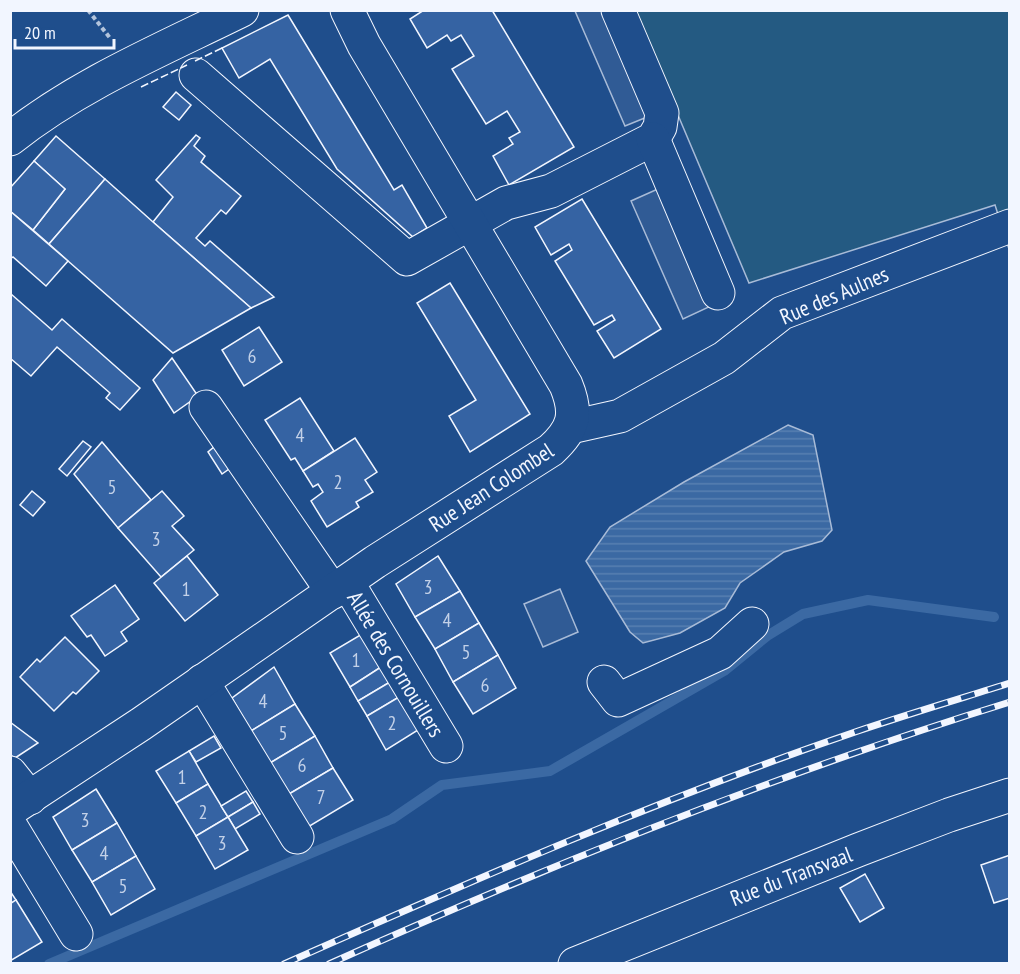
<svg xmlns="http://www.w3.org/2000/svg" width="1020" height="974" font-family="'PT Sans Narrow',sans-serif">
	<defs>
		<pattern id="water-rules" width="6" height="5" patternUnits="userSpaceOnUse" patternTransform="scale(1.5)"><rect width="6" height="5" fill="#3b69a3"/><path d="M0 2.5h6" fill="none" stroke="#587fb1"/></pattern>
	</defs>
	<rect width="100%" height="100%" fill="#1f4e8c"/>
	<path fill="#245a82" stroke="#a8bbd7" stroke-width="1.5" d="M 634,11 L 1009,11 L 1009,249 L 995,205 L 749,283 Z"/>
	<g fill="#305b95" stroke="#a8bbd7" stroke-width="1.5">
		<path d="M 575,11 L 608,11 L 652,115 L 625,126 Z"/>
		<path d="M 660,188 L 711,306 L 683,319 L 631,201 Z"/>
		<path d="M 560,589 L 578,632 L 543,647 L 524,604 Z"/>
	</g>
	<path fill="url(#water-rules)" stroke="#a8bbd7" stroke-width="1.5" d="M 788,425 L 813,435 L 832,530 L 822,541 L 784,552 L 740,583 L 725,608 L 680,633 L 643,643 L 630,632 L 586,561 L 610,527 L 684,482 Z"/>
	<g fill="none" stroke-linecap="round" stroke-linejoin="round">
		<path stroke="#3b69a3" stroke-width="10" d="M 49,964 L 392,819 L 442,785 L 550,771 L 724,671 L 767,636 L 803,614 L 868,600 L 994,617"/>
	</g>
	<g fill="#3563a3" stroke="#f2f6ff" stroke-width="1.5">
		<path d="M 424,10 L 492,10 L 574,147 L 509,185 L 493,156 L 513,144 L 509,138 L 520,132 L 507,111 L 486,124 L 452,69 L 474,56 L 461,35 L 451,41 L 447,35 L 427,48 L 410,19 Z"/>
		<path d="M 288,15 L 394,190 L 402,185 L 427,228 L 413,237 L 337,169 L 270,59 L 239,78 L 222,48 Z"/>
		<path d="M 176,92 L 191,105 L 179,120 L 163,107 Z"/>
		<path d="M 196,135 L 200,138 L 194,146 L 205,156 L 201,162 L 241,196 L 226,214 L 221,210 L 196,238 L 205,246 L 210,241 L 274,297 L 251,308 L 153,222 L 173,197 L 156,180 Z"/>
		<path d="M 56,136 L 105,179 L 49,244 L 33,230 L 65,189 L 34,161 Z"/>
		<path d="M 34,161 L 65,189 L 33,230 L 10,211 L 10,188 Z"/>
		<path d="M 105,179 L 153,222 L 251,308 L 173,353 L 68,261 L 49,244 Z"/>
		<path d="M 582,199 L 661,329 L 614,358 L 597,331 L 615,320 L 612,315 L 594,325 L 555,261 L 572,250 L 569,244 L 551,255 L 535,227 Z"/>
		<path d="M 10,211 L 68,261 L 46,286 L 13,257 L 10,259 Z"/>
		<path d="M 450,283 L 530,414 L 470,452 L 449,416 L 476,400 L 417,303 Z"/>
		<path d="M 11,294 L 52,330 L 62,319 L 140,388 L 120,410 L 106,398 L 110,393 L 57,347 L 31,376 L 10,358 Z"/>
		<path d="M 259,327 L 282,362 L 244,386 L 222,350 Z"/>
		<path d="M 172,358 L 198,396 L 174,413 L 153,380 Z"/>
		<path d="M 300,398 L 334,451 L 303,471 L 295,458 L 291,460 L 265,420 Z"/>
		<path d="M 355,438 L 377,472 L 365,480 L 373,492 L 356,502 L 359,507 L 327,527 L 311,501 L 323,492 L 318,484 L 313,487 L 303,471 Z"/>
		<path d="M 83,441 L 91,447 L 67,476 L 59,469 Z"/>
		<path d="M 102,442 L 151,500 L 118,528 L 74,474 Z"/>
		<path d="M 220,442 L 236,464 L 222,474 L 208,452 Z"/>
		<path d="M 32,491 L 45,502 L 33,516 L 20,505 Z"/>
		<path d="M 162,491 L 184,516 L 172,526 L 194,550 L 161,577 L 118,528 Z"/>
		<path d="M 187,556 L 218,595 L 185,621 L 154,583 Z"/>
		<path d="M 438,556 L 460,591 L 415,617 L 396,584 Z"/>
		<path d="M 115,585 L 139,619 L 121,632 L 127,641 L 105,656 L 91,635 L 87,637 L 71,616 Z"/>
		<path d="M 460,591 L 479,623 L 435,649 L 415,617 Z"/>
		<path d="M 479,623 L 498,655 L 453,682 L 435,649 Z"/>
		<path d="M 362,634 L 381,667 L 350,687 L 330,653 Z"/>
		<path d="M 65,637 L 99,671 L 76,694 L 73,692 L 54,711 L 20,677 L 37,659 L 40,662 Z"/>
		<path d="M 498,655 L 516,688 L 473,714 L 453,682 Z"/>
		<path d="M 274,667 L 295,704 L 251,731 L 232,698 Z"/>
		<path d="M 381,667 L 390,682 L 358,701 L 350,687 Z"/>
		<path d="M 390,682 L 399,697 L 367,716 L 358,701 Z"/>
		<path d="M 399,697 L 418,730 L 386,750 L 367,716 Z"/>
		<path d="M 295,704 L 315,736 L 270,763 L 251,731 Z"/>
		<path d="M 10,722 L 38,743 L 15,758 L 10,755 Z"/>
		<path d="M 214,736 L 221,748 L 196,762 L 189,751 Z"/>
		<path d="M 315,736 L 333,768 L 289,794 L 270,763 Z"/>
		<path d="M 189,751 L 208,784 L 176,803 L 156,771 Z"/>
		<path d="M 333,768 L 353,800 L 308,827 L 289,794 Z"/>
		<path d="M 208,784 L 228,817 L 196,836 L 176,803 Z"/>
		<path d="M 96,789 L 117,823 L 72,850 L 53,817 Z"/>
		<path d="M 246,791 L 253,802 L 228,817 L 221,806 Z"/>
		<path d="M 253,802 L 260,814 L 235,829 L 228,817 Z"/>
		<path d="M 228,817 L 248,850 L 215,869 L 196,836 Z"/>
		<path d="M 117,823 L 136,856 L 92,882 L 72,850 Z"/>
		<path d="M 1010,855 L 1010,898 L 994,903 L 981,865 Z"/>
		<path d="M 136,856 L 155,889 L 111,915 L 92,882 Z"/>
		<path d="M 865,874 L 884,908 L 860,922 L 840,888 Z"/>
		<path d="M 10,891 L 16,900 L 10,904 Z"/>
		<path d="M 16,900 L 42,942 L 10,961 L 10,904 Z"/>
	</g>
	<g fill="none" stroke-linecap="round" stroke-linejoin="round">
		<defs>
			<g id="minor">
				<path d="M 196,75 L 407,259 L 506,203 L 551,191 L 653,139 L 660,127 L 662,113 L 618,10"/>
				<path d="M 10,139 C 79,84 163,49 242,10"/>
				<path d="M 653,139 L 718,293"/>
				<path d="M 206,407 L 333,592"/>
				<path d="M 571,427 L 620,416 L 724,358 L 782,313 L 1010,226"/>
				<path d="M 347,582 L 446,746"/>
				<path d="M 202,681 L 297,837"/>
				<path d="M 604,682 L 618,700 L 720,653 L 752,624"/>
				<path d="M 10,773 L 30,798"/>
				<path d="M 10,810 L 141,724 L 375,562 L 551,450 C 574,429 578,414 566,385 L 364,45 L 347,10"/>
				<path d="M 10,825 L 76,934"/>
				<path d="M 575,964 L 858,850 L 949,815 L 1010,795"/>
			</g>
		</defs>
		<use href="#minor" stroke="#f2f6ff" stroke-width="35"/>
		<path stroke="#b3c4dc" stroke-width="4" stroke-dasharray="4.5 3" stroke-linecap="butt" d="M 88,10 L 110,38"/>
		<use href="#minor" stroke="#1f4e8c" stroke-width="33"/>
		<defs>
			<g id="rail">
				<path d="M 284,964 C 473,880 662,798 858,731 C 908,714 959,699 1010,683"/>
				<path d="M 329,964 C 551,864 777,774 1010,702"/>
			</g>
		</defs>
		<use href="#rail" stroke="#f2f6ff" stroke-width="7"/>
		<use href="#rail" stroke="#1f4e8c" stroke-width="4.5" stroke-dasharray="14" stroke-linecap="butt"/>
		<g stroke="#f2f6ff" stroke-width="1.5" stroke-dasharray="8 3" stroke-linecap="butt">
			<path d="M 195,61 L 222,48"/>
			<path d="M 141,87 L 187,65"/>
		</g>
	</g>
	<g text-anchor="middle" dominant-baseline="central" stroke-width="4.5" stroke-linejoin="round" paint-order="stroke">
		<g font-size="20" fill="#c3d1e8">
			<text x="252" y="356">6</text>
			<text x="300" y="435">4</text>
			<text x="338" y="482">2</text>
			<text x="112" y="487">5</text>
			<text x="156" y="539">3</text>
			<text x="428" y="587">3</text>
			<text x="186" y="589">1</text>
			<text x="447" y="620">4</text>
			<text x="466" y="652">5</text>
			<text x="356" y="660">1</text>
			<text x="485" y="685">6</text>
			<text x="263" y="701">4</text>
			<text x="392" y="723">2</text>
			<text x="283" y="733">5</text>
			<text x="302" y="765">6</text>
			<text x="182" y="777">1</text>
			<text x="321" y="797">7</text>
			<text x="203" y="812">2</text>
			<text x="85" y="820">3</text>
			<text x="222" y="843">3</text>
			<text x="104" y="853">4</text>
			<text x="123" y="886">5</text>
		</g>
		<g font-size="22" fill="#f2f6ff" stroke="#1f4e8c">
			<text transform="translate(834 295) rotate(-23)">Rue des Aulnes</text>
			<text transform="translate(491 487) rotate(-33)">Rue Jean Colombel</text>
			<text transform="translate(396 664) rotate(59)">Allée des Cornouillers</text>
			<text transform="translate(791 876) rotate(-21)">Rue du Transvaal</text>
		</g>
	</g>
	<rect width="1020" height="974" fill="none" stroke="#f2f6ff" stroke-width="24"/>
	<path d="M15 39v9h99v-9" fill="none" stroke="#f2f6ff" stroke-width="3"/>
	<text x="24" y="39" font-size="18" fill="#f2f6ff" stroke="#1f4e8c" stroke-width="4.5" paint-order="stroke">20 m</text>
</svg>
